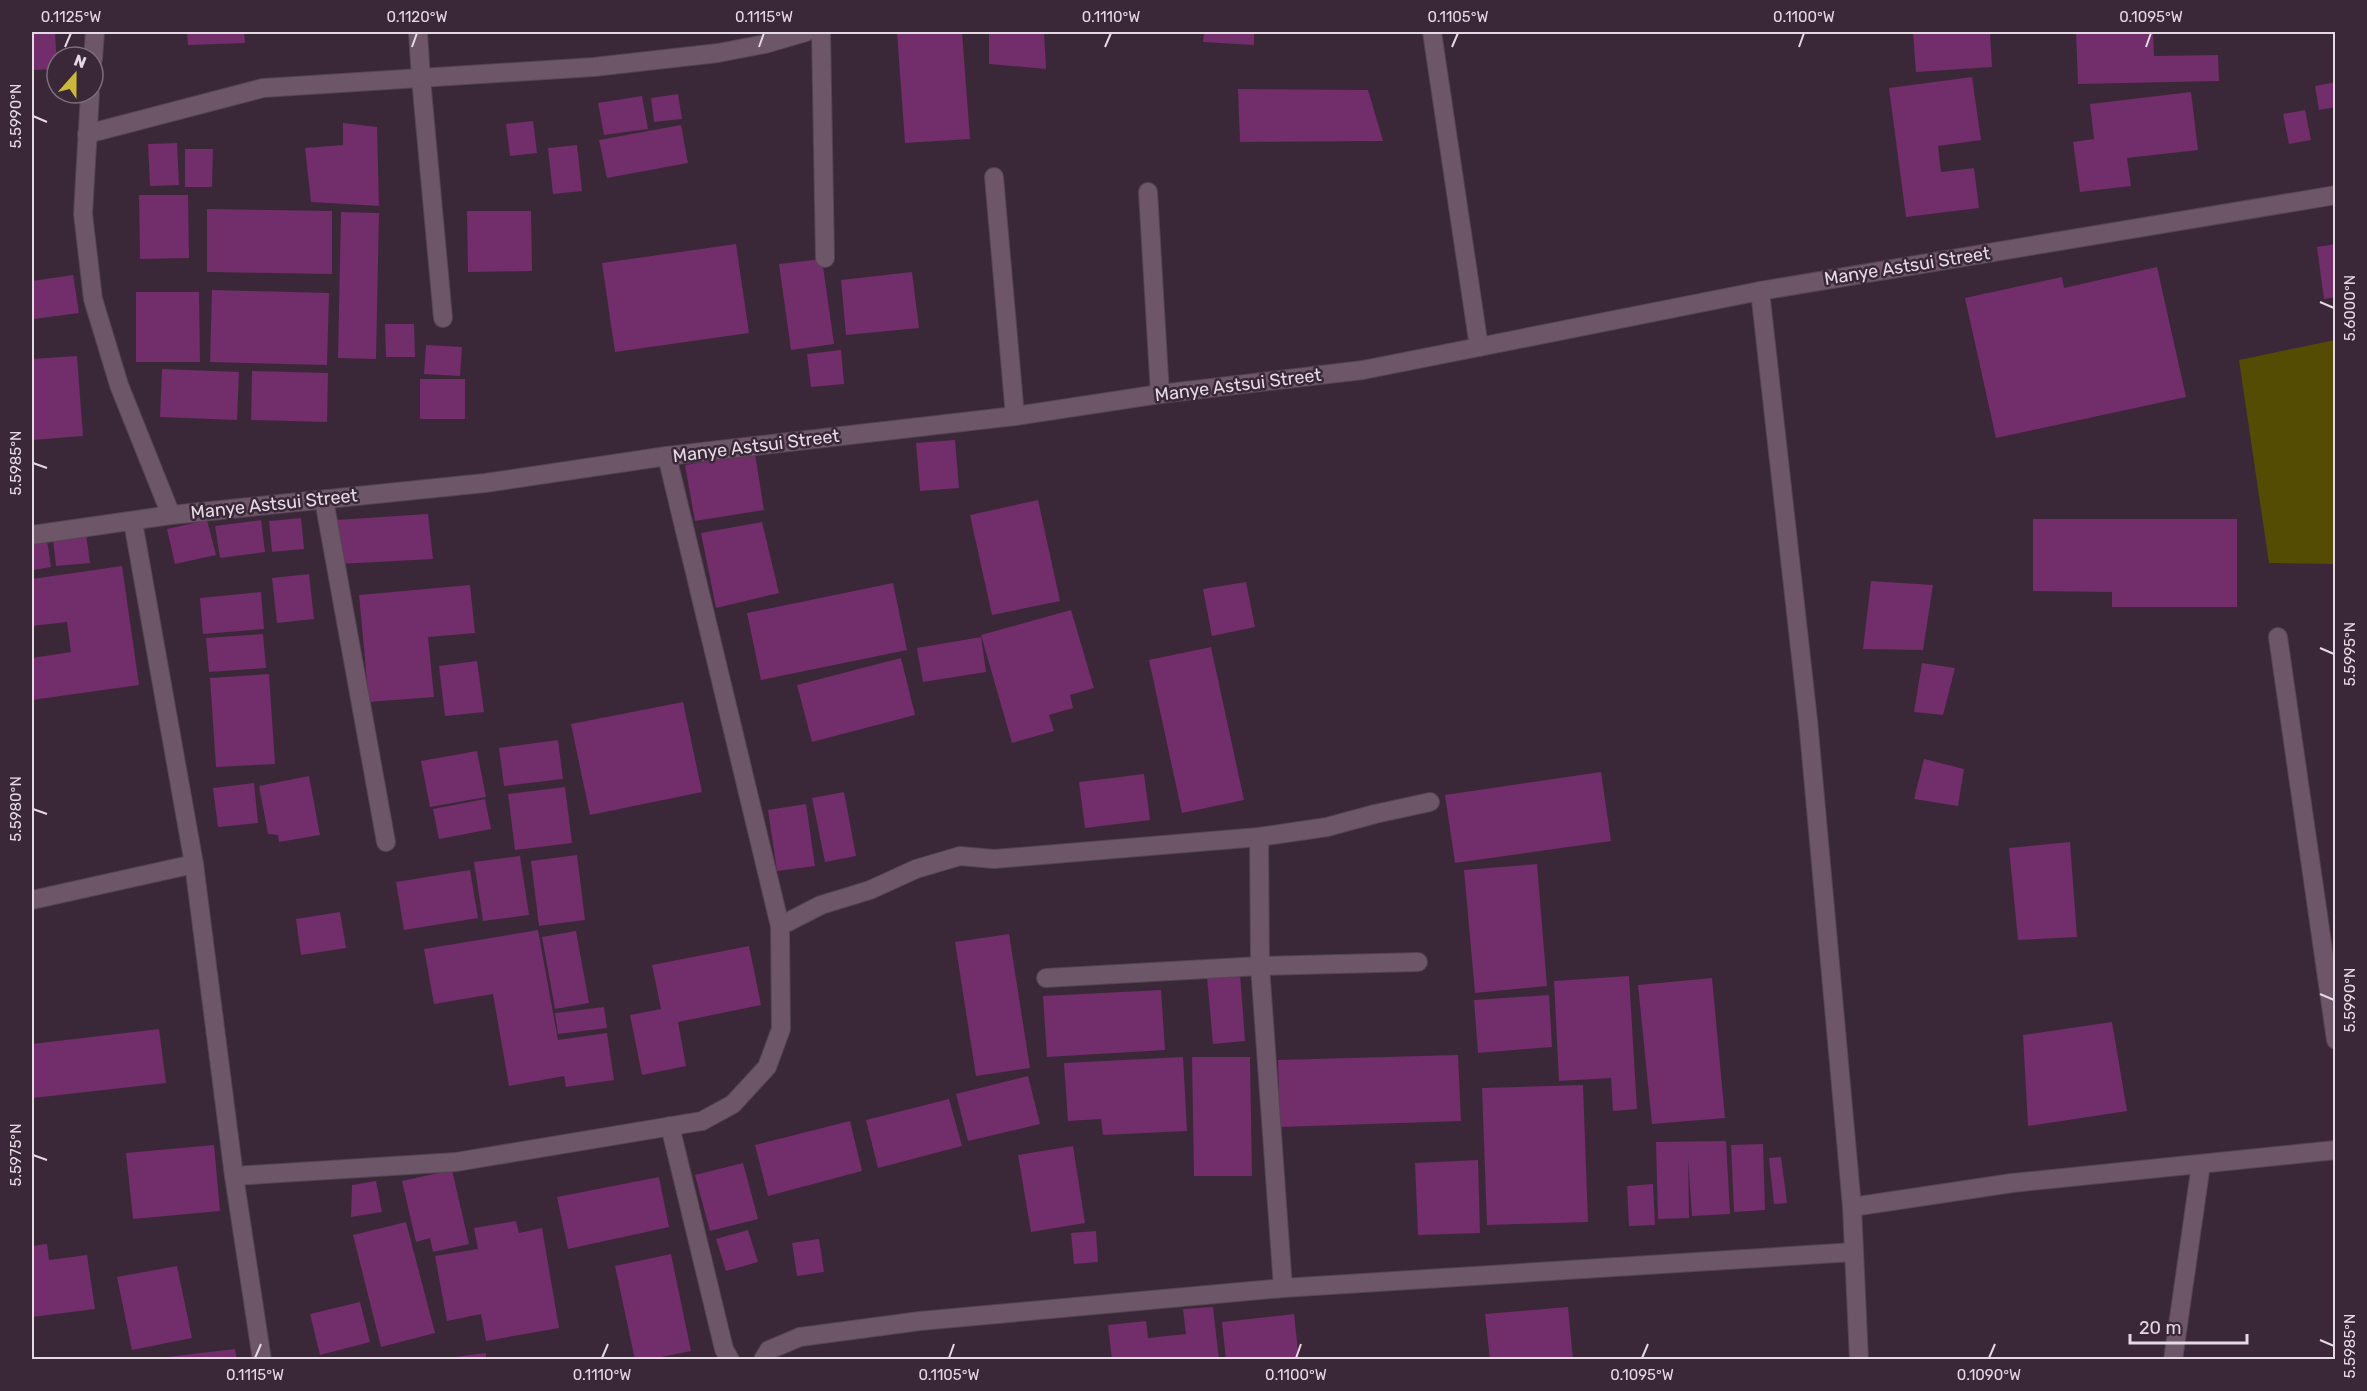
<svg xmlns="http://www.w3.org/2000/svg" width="2367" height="1391" font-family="Rubik,sans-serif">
	<rect width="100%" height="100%" fill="#3a2738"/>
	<path fill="#554c04" d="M 2335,340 L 2335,564 L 2269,563 L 2239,360 Z"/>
	<g fill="#722d6b">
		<path d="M 32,32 L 55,32 L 57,69 L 32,70 Z"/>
		<path d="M 187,32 L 244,32 L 245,43 L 188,45 Z"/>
		<path d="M 897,32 L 962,32 L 970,139 L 905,143 Z"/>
		<path d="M 989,32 L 1044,32 L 1046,69 L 989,64 Z"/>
		<path d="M 1204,32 L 1254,32 L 1254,45 L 1203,42 Z"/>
		<path d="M 1913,32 L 1990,32 L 1992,67 L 1916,72 Z"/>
		<path d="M 2076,32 L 2153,32 L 2154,56 L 2218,55 L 2219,81 L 2078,84 Z"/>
		<path d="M 1972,77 L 1981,140 L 1938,146 L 1941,172 L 1974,168 L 1979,208 L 1906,217 L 1889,88 Z"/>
		<path d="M 2336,82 L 2336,107 L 2319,110 L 2315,86 Z"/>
		<path d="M 1238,89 L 1368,90 L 1383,141 L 1240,142 Z"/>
		<path d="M 2191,92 L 2198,150 L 2127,158 L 2131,186 L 2080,192 L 2073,142 L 2094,139 L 2090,104 Z"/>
		<path d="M 678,94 L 682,119 L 654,122 L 651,98 Z"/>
		<path d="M 642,96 L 648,129 L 604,135 L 598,103 Z"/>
		<path d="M 2305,110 L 2311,140 L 2289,144 L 2283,114 Z"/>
		<path d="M 533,121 L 537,153 L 510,156 L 506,124 Z"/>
		<path d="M 343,123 L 377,127 L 379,206 L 311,202 L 305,148 L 343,145 Z"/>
		<path d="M 681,125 L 688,163 L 607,178 L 599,140 Z"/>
		<path d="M 177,143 L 179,185 L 150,186 L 148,144 Z"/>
		<path d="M 577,145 L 582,191 L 553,194 L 548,148 Z"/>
		<path d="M 185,149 L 213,149 L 212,187 L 185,187 Z"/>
		<path d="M 139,195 L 188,195 L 189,258 L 140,259 Z"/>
		<path d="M 207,209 L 332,211 L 332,274 L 207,272 Z"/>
		<path d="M 467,211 L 531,211 L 532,271 L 468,272 Z"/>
		<path d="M 341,212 L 379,213 L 376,359 L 338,358 Z"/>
		<path d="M 736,244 L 749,333 L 615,352 L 602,263 Z"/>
		<path d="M 2336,244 L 2336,297 L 2324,299 L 2317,247 Z"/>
		<path d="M 822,259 L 834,344 L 791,350 L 779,264 Z"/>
		<path d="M 2157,267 L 2186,397 L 1996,438 L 1965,298 L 2062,277 L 2064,288 Z"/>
		<path d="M 912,272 L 919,328 L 846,335 L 841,280 Z"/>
		<path d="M 73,275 L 79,313 L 34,319 L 32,281 Z"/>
		<path d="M 212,290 L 329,293 L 327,365 L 210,362 Z"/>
		<path d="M 136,292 L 199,292 L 200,362 L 136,362 Z"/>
		<path d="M 385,324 L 414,324 L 415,357 L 386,357 Z"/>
		<path d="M 426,345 L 462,347 L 460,376 L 424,374 Z"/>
		<path d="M 841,350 L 844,384 L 811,387 L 807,354 Z"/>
		<path d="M 77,356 L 83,436 L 32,440 L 32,359 Z"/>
		<path d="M 162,369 L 239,372 L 237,420 L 160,417 Z"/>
		<path d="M 252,371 L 328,373 L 327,422 L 251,420 Z"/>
		<rect x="420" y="379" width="45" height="40"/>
		<path d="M 955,440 L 959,488 L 920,491 L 916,443 Z"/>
		<path d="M 755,454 L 764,510 L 695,521 L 685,465 Z"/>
		<path d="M 1038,500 L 1060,601 L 992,615 L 970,515 Z"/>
		<path d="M 428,514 L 433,559 L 338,564 L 336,520 Z"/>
		<path d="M 301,518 L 304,549 L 272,552 L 269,521 Z"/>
		<path d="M 2033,519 L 2237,519 L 2237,607 L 2112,607 L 2112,592 L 2033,591 Z"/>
		<path d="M 207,520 L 216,555 L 175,564 L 167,529 Z"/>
		<path d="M 261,520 L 265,552 L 220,558 L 215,526 Z"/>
		<path d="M 762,522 L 779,593 L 716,608 L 701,533 Z"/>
		<path d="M 86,534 L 90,563 L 56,566 L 53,539 Z"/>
		<path d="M 47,540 L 51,567 L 34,570 L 32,542 Z"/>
		<path d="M 122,566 L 139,685 L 32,700 L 32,658 L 71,652 L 67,622 L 32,626 L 32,579 Z"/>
		<path d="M 309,574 L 314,619 L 277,623 L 272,578 Z"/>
		<path d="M 1871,581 L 1933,585 L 1923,650 L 1863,649 Z"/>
		<path d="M 1246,582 L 1255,627 L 1212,636 L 1203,589 Z"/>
		<path d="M 893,583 L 907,650 L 761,680 L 747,613 Z"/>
		<path d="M 470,585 L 475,633 L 428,637 L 434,697 L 369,702 L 359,595 Z"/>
		<path d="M 261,592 L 264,629 L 203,634 L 200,598 Z"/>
		<path d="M 1071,610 L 1094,688 L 1070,695 L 1073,708 L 1049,715 L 1054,731 L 1012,743 L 981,635 Z"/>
		<path d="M 263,634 L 266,668 L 209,672 L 206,638 Z"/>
		<path d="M 981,637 L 986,672 L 923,682 L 917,648 Z"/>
		<path d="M 1211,647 L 1244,800 L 1182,813 L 1149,660 Z"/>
		<path d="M 901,658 L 915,715 L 812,742 L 797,685 Z"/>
		<path d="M 477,661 L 484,712 L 445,716 L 439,666 Z"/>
		<path d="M 1922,663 L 1955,668 L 1943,715 L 1914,712 Z"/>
		<path d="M 269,674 L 275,764 L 216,767 L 210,678 Z"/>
		<path d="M 683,702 L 702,792 L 590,815 L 571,724 Z"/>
		<path d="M 558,740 L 563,779 L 504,786 L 499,748 Z"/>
		<path d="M 477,751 L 486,797 L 430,807 L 421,761 Z"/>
		<path d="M 1924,759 L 1964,769 L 1958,806 L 1914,799 Z"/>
		<path d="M 1601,772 L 1611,841 L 1455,863 L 1445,795 Z"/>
		<path d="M 1144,774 L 1150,820 L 1085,828 L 1079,782 Z"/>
		<path d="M 309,776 L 320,835 L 279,842 L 278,835 L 268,834 L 259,786 Z"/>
		<path d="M 254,783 L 258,823 L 218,827 L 213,788 Z"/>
		<path d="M 565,787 L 572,843 L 515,850 L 508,794 Z"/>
		<path d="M 844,792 L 856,856 L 825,862 L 812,798 Z"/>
		<path d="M 485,799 L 491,829 L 439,839 L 433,809 Z"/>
		<path d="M 806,804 L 815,866 L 777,871 L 768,810 Z"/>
		<path d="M 2070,842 L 2077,937 L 2018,940 L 2009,848 Z"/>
		<path d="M 577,855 L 585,920 L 539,926 L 531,861 Z"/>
		<path d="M 520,856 L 529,915 L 483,921 L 474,862 Z"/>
		<path d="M 1537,864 L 1547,986 L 1475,993 L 1464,870 Z"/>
		<path d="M 470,870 L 478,918 L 404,930 L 396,882 Z"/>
		<path d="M 340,912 L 346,948 L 301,955 L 296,919 Z"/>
		<path d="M 538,930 L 558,1040 L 607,1033 L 614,1080 L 566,1087 L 564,1076 L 509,1086 L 493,994 L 434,1004 L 424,949 Z"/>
		<path d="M 576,931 L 589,1003 L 555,1009 L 542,937 Z"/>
		<path d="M 1009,934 L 1030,1068 L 976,1076 L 955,942 Z"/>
		<path d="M 749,946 L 761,1005 L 678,1022 L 686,1066 L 642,1075 L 630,1015 L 661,1009 L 652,965 Z"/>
		<path d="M 1240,974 L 1245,1041 L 1213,1044 L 1207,977 Z"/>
		<path d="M 1629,976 L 1637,1109 L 1613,1111 L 1611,1078 L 1559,1081 L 1554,981 Z"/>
		<path d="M 1712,978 L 1725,1118 L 1652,1124 L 1638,985 Z"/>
		<path d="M 1161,990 L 1165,1050 L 1047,1057 L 1043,996 Z"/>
		<path d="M 1549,995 L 1552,1047 L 1478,1053 L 1474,1000 Z"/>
		<path d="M 604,1007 L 607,1028 L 558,1034 L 555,1013 Z"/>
		<path d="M 2112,1022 L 2127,1111 L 2028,1126 L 2023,1035 Z"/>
		<path d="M 159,1029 L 166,1083 L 33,1098 L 32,1044 Z"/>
		<path d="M 1458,1055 L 1461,1121 L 1280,1127 L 1278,1060 Z"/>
		<path d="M 1183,1057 L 1187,1131 L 1103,1135 L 1101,1119 L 1068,1121 L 1064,1063 Z"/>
		<path d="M 1192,1057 L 1250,1057 L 1252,1176 L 1194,1176 Z"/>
		<path d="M 1028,1076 L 1040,1124 L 968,1141 L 956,1094 Z"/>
		<path d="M 1583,1085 L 1588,1222 L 1487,1225 L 1482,1088 Z"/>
		<path d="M 949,1099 L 962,1146 L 878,1168 L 866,1120 Z"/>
		<path d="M 850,1121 L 862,1171 L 768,1196 L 755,1145 Z"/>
		<path d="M 1726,1141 L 1730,1214 L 1692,1216 L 1688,1158 L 1689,1218 L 1658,1219 L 1656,1142 Z"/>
		<path d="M 1763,1144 L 1765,1210 L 1734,1212 L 1731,1145 Z"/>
		<path d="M 214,1145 L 220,1211 L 133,1219 L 126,1153 Z"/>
		<path d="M 1073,1146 L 1085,1223 L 1031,1232 L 1018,1155 Z"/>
		<path d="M 1781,1157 L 1787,1203 L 1774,1204 L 1769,1158 Z"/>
		<path d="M 1478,1160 L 1480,1233 L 1418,1235 L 1415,1163 Z"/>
		<path d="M 743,1163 L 758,1219 L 710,1231 L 695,1175 Z"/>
		<path d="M 452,1170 L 469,1244 L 433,1252 L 430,1238 L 416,1242 L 402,1181 Z"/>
		<path d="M 659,1177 L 669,1227 L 568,1249 L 557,1197 Z"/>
		<path d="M 376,1181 L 382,1212 L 351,1217 L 352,1185 Z"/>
		<path d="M 1653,1184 L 1655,1225 L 1629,1226 L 1627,1186 Z"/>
		<path d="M 516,1221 L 519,1233 L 542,1228 L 559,1328 L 486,1341 L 481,1314 L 447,1321 L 435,1256 L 478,1249 L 474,1228 Z"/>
		<path d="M 406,1222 L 435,1333 L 381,1347 L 353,1235 Z"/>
		<path d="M 748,1230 L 758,1262 L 726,1271 L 716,1239 Z"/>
		<path d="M 1096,1231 L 1098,1262 L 1074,1264 L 1071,1233 Z"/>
		<path d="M 819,1239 L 824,1272 L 797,1276 L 792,1243 Z"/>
		<path d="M 47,1244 L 49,1260 L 87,1255 L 95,1309 L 32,1317 L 32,1246 Z"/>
		<path d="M 671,1254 L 691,1351 L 647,1360 L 635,1360 L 615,1266 Z"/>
		<path d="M 177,1266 L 192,1338 L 132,1350 L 117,1277 Z"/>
		<path d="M 360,1302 L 370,1342 L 320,1355 L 310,1314 Z"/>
		<path d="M 1213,1307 L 1219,1360 L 1112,1360 L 1108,1325 L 1146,1321 L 1148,1338 L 1186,1334 L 1183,1309 Z"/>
		<path d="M 1568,1307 L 1573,1360 L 1490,1360 L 1485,1314 Z"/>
		<path d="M 1294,1314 L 1299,1360 L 1226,1360 L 1222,1322 Z"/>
		<path d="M 235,1349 L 237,1360 L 159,1360 L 159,1358 Z"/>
		<path d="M 486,1353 L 486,1360 L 447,1360 L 447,1358 Z"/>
	</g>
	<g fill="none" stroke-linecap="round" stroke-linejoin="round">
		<defs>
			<g id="lane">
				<path d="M 421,79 L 443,318"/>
				<path d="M 32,900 L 194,864"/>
			</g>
			<g id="street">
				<path d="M 418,32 L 421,79"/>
				<path d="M 821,32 L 825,258"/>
				<path d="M 93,59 L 95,32"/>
				<path d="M 90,93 L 83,214 L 93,299 L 119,385 L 171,515"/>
				<path d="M 87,134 L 263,88 L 594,67 L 718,53 L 765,44 L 806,32"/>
				<path d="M 994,177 L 1015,416"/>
				<path d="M 1148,192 L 1160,394"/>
				<path d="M 1760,291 L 1808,720 L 1852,1207 L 1859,1360"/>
				<path d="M 1479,347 L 1760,291 L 2336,195"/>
				<path d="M 667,456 L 780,926"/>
				<path d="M 324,500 L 386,842"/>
				<path d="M 133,522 L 194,864 L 234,1176 L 262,1360"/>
				<path d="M 32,535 L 171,515 L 485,483 L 667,456 L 1015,416 L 1160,394 L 1363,370 L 1479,347 L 1432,32"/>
				<path d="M 2278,637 L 2336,1040"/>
				<path d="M 1259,837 L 1260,966 L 1283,1288"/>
				<path d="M 1046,978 L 1260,966 L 1418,962"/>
				<path d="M 670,1126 L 724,1349 L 730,1360"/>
				<path d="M 234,1176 L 456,1162 L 702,1121 L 733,1104 L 767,1067 L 781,1029 L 780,926 L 821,905 L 870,890 L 916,869 L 960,856 L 994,859 L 1259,837 L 1327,827 L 1375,814 L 1430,802"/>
				<path d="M 1852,1207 L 2012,1183 L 2336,1150"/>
				<path d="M 763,1360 L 769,1350 L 800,1337 L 920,1321 L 1283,1288 L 1854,1252"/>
				<path d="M 2173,1360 L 2201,1164"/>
			</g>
		</defs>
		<use href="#lane" stroke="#544452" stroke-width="20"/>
		<use href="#street" stroke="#544452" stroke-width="20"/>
		<use href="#lane" stroke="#6c5668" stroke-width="18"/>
		<use href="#street" stroke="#6c5668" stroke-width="18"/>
	</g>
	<path fill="none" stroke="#e5d9e3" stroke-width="2" d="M 65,47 L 71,33M 412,47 L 417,33M 759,47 L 764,33M 1105,47 L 1111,33M 1452,47 L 1458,33M 1799,47 L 1804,33M 2146,47 L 2151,33M 33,116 L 47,122M 2320,302 L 2334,308M 33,463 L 47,468M 2320,648 L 2334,654M 33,809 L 47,814M 2320,994 L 2334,1000M 33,1155 L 47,1160M 2320,1340 L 2334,1346M 255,1358 L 261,1344M 602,1358 L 608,1344M 949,1358 L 954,1344M 1296,1358 L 1301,1344M 1642,1358 L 1648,1344M 1989,1358 L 1995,1344"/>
	<g text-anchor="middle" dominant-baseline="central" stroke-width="5" stroke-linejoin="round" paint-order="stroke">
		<g font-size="18" fill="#e5d9e3" stroke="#3a2738">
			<text transform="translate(1907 266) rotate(-9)">Manye Astsui Street</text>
			<text transform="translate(1238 385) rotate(-7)">Manye Astsui Street</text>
			<text transform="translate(756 446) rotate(-7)">Manye Astsui Street</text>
			<text transform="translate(274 504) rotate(-6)">Manye Astsui Street</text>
		</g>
	</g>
	<rect width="2367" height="1391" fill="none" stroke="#3a2738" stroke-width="66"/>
	<g transform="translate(75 75) rotate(21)"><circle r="28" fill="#3a2738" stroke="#7e6e7c" stroke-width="1.5"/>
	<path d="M0-4.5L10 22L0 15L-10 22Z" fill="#cbba39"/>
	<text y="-9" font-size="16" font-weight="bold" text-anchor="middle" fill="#e5d9e3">N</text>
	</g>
	<path d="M2130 1334v9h117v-9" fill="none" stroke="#e5d9e3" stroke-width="3"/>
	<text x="2139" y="1334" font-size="18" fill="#e5d9e3" stroke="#3a2738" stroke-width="4.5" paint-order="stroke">20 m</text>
	<rect x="33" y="33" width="2301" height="1325" fill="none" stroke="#e5d9e3" stroke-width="2"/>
	<g font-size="15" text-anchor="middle" fill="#e5d9e3">
		<text x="71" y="22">0.1125°W</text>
		<text x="417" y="22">0.1120°W</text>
		<text x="764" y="22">0.1115°W</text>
		<text x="1111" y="22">0.1110°W</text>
		<text x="1458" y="22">0.1105°W</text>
		<text x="1804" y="22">0.1100°W</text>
		<text x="2151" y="22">0.1095°W</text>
		<text transform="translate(16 116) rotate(-90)" y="5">5.5990°N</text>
		<text transform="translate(2350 308) rotate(-90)" y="5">5.6000°N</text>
		<text transform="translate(16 463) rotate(-90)" y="5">5.5985°N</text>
		<text transform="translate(2350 654) rotate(-90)" y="5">5.5995°N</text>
		<text transform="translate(16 809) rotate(-90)" y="5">5.5980°N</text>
		<text transform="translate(2350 1000) rotate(-90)" y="5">5.5990°N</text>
		<text transform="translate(16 1155) rotate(-90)" y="5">5.5975°N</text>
		<text transform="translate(2350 1346) rotate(-90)" y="5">5.5985°N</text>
		<text x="255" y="1380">0.1115°W</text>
		<text x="602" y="1380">0.1110°W</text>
		<text x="949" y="1380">0.1105°W</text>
		<text x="1296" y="1380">0.1100°W</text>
		<text x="1642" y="1380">0.1095°W</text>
		<text x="1989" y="1380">0.1090°W</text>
	</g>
</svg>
